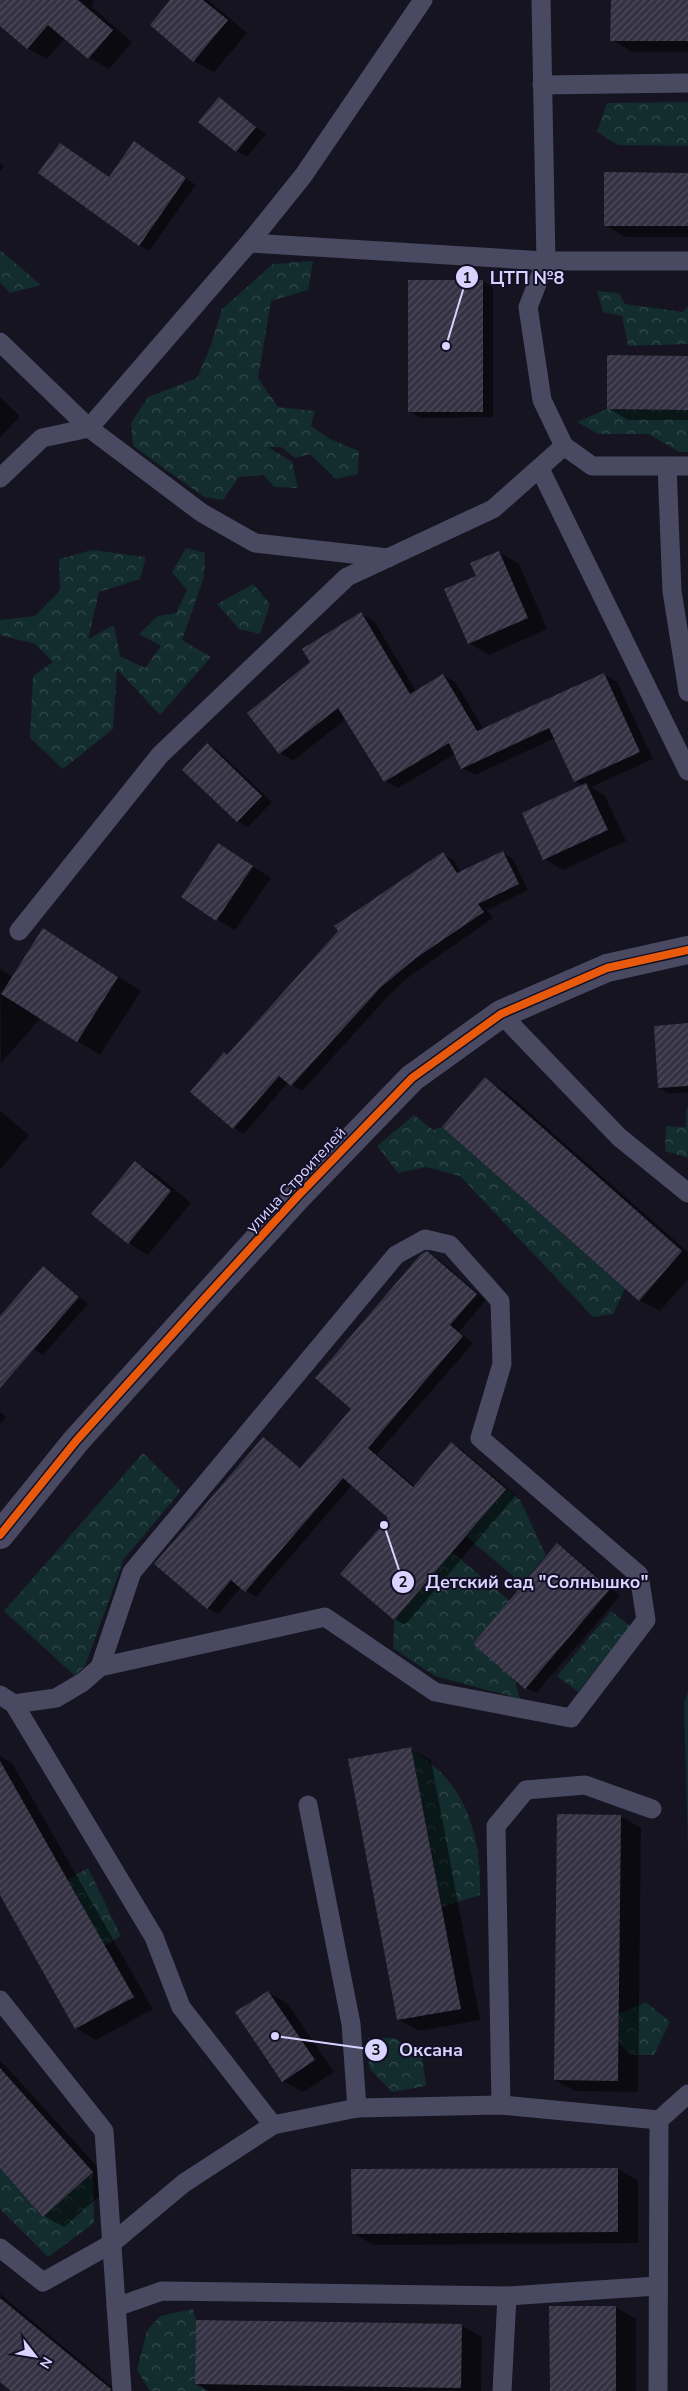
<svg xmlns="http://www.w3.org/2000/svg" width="688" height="2391" font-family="'Nunito Sans',sans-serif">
	<defs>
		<pattern id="forest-crowns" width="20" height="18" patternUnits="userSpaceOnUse" patternTransform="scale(1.25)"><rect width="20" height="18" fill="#132c2d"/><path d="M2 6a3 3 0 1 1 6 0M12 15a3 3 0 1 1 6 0" fill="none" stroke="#354a4c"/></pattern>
		<pattern id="building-hatch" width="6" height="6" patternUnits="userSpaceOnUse" patternTransform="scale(1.25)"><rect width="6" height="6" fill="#343243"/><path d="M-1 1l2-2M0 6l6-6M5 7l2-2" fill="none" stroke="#514f5f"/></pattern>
	</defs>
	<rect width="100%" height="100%" fill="#161421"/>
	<g fill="url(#forest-crowns)">
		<path d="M 688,102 L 688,146 L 618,145 L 597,132 L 607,103 Z"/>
		<path d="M 0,250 L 41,285 L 10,293 L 0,283 Z"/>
		<path d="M 313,261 L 308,290 L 271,301 L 258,378 L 278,407 L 315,411 L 311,426 L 330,439 L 359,451 L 358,474 L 336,479 L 310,454 L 295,458 L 281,447 L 268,447 L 292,462 L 298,488 L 274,487 L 264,475 L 239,477 L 223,500 L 204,497 L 133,446 L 131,423 L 148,397 L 197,378 L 211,345 L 222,309 L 273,264 Z"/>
		<path d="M 597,291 L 619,293 L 625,304 L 683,312 L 688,306 L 688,344 L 628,346 L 622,316 L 603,312 Z"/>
		<path d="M 607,409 L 688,410 L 688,452 L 679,452 L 649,434 L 598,434 L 577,422 Z"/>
		<path d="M 186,548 L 205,553 L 204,577 L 182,640 L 211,657 L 160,715 L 117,669 L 113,729 L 63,769 L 30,738 L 33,676 L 53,662 L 35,644 L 0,635 L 0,620 L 35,616 L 60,591 L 59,559 L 92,550 L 146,557 L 140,579 L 99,592 L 88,639 L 114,625 L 120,656 L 145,668 L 161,646 L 139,634 L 158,616 L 176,613 L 187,590 L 172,572 Z"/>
		<path d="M 253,584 L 270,604 L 260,634 L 239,629 L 217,604 Z"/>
		<path d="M 688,1108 L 688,1158 L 665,1151 L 666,1126 L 686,1127 L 686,1109 Z"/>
		<path d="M 414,1115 L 433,1130 L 442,1127 L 625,1289 L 613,1314 L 593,1317 L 460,1176 L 426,1167 L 398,1173 L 377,1146 Z"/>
		<path d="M 143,1453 L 181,1491 L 124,1559 L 85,1666 L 75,1676 L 4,1611 Z"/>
		<path d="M 506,1489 L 520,1500 L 546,1555 L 522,1584 L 466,1536 Z"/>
		<path d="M 452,1552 L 510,1601 L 514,1679 L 520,1699 L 435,1676 L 393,1648 L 394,1620 Z"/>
		<path d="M 611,1611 L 630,1626 L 578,1692 L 557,1676 Z"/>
		<path d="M 411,1747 C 424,1759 441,1770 451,1784 C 475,1816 481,1856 480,1895 L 442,1907 Z"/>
		<path d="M 88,1868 L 121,1936 L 104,1946 L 67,1880 Z"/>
		<path d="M 646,2002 L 670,2022 L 654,2055 L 631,2055 L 618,2042 L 619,2014 Z"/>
		<path d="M 368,2038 L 395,2038 L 422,2056 L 426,2086 L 392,2092 L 369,2068 Z"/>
		<path d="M 0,2168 L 43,2216 L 93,2172 L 94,2223 L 48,2257 L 0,2209 Z"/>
		<path d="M 193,2309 L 196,2320 L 195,2384 L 207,2391 L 150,2391 L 137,2370 L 147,2331 L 160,2316 Z"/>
	</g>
	<path fill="#132c2d" d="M 688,1691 L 688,1853 L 684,1703 Z"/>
	<g fill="#0007">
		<path d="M 0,0 L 94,0 L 92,7 L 132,42 L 109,69 L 89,58 L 65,38 L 47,59 L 27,48 L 0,25 Z"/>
		<path d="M 172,0 L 208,0 L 247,33 L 214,72 L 194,61 Z"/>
		<path d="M 612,0 L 688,0 L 688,52 L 632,52 L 612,40 Z"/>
		<path d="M 219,99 L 266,134 L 247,157 L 237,151 Z"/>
		<path d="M 144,149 L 196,185 L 149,251 L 139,245 Z"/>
		<path d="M 0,163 L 4,166 L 0,171 Z"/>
		<path d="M 688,174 L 688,237 L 625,237 L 605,225 Z"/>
		<path d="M 483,281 L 493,287 L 493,417 L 420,418 L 410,412 Z"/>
		<path d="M 688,357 L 688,420 L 628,420 L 608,408 Z"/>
		<path d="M 0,397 L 20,416 L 0,438 Z"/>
		<path d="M 499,552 L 519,564 L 547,629 L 489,655 L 469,643 L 477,576 Z"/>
		<path d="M 361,614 L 374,621 L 416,691 L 443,675 L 456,683 L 484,730 L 604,674 L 617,682 L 653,759 L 591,787 L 605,796 L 626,841 L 563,870 L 544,859 L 584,786 L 575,781 L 555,738 L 475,775 L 462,768 L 455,754 L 398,788 L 385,781 L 346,719 L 293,761 L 280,753 L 312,663 Z"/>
		<path d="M 207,744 L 217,750 L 272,802 L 248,827 L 237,821 Z"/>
		<path d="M 218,844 L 271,878 L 235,930 L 217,920 Z"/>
		<path d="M 503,853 L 513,859 L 528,890 L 487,910 L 493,918 L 410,976 L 391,993 L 302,1091 L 288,1082 L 244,1134 L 234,1128 L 192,1092 L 224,1053 L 228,1056 L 443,854 L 453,860 L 462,873 Z"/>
		<path d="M 44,929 L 141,991 L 100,1055 L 41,1018 L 1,1063 L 0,969 L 13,977 Z"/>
		<path d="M 688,1025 L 688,1092 L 670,1094 L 660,1088 Z"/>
		<path d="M 485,1079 L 505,1091 L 688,1252 L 688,1279 L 660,1311 L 639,1300 Z"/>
		<path d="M 0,1111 L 29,1135 L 0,1170 Z"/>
		<path d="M 136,1163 L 156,1174 L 191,1203 L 148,1255 L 128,1243 Z"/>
		<path d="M 427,1252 L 437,1258 L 486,1300 L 459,1332 L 473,1343 L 377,1454 L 414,1486 L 451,1443 L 461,1449 L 516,1495 L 405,1625 L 395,1619 L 390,1518 L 352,1485 L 256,1597 L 241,1587 L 218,1614 L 207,1608 L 263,1439 L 301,1468 L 352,1409 Z"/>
		<path d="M 43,1268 L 53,1274 L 88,1304 L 43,1355 L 33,1349 L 0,1321 L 0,1318 Z"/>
		<path d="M 0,1412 L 6,1417 L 0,1424 Z"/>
		<path d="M 557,1545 L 567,1551 L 620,1596 L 536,1693 L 526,1688 Z"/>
		<path d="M 411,1748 L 431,1760 L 480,2020 L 419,2031 L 399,2020 Z"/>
		<path d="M 0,1756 L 12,1763 L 153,2009 L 96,2040 L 76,2028 L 0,1893 Z"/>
		<path d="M 620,1816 L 641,1828 L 638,2092 L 575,2091 L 555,2080 Z"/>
		<path d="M 268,1992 L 288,2004 L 334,2072 L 303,2092 L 283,2081 Z"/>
		<path d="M 0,2060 L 113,2184 L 64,2227 L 44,2216 L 0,2166 Z"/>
		<path d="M 618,2169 L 638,2181 L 638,2243 L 373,2245 L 353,2233 Z"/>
		<path d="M 0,2294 L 117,2391 L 14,2391 L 0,2380 Z"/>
		<path d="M 615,2307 L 636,2319 L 636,2391 L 551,2391 Z"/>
		<path d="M 461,2325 L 482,2337 L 481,2391 L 209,2391 L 196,2383 Z"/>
	</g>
	<g fill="url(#building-hatch)">
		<path d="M 0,0 L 78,0 L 113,30 L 88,59 L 48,25 L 27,49 L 0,26 Z"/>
		<path d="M 170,0 L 203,0 L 228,20 L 193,62 L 150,25 Z"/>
		<path d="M 611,0 L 688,0 L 688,41 L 610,41 Z"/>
		<path d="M 219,97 L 256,127 L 236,152 L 198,122 Z"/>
		<path d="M 134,141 L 186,178 L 139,246 L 38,173 L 60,143 L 109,177 Z"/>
		<path d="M 604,172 L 688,173 L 688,226 L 604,226 Z"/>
		<rect x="408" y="280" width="75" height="132"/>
		<path d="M 607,355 L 688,356 L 688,410 L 607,409 Z"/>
		<path d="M 499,551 L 528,618 L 468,644 L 444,589 L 476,576 L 470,563 Z"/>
		<path d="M 361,612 L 410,694 L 443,674 L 477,731 L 604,673 L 640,752 L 574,782 L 549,728 L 461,769 L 449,743 L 384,782 L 338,708 L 279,754 L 247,713 L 310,662 L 302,649 Z"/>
		<path d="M 207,743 L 262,796 L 237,822 L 182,770 Z"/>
		<path d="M 586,783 L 608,830 L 543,860 L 522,813 Z"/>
		<path d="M 218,843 L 253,866 L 216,921 L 181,897 Z"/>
		<path d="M 503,851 L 519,884 L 478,904 L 484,912 L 416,958 L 381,987 L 291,1086 L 279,1076 L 233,1129 L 190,1092 L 224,1052 L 227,1055 L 338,931 L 334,926 L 443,852 L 457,873 Z"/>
		<path d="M 43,928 L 118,977 L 77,1042 L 1,994 Z"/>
		<path d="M 688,1023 L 688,1086 L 658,1088 L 654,1026 Z"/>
		<path d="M 485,1077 L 682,1251 L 639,1301 L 442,1127 Z"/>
		<path d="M 135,1161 L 171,1191 L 128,1244 L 91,1214 Z"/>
		<path d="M 427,1251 L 477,1294 L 450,1325 L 463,1336 L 368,1448 L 413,1487 L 451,1442 L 506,1489 L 394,1620 L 340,1574 L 388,1518 L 343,1478 L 245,1592 L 231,1580 L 207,1609 L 154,1564 L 263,1437 L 300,1468 L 351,1409 L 315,1378 L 421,1254 Z"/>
		<path d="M 43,1266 L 79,1297 L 0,1388 L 0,1316 Z"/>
		<path d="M 557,1543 L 610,1589 L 525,1689 L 473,1644 Z"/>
		<path d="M 411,1747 L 461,2009 L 397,2020 L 348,1759 Z"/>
		<path d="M 0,1761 L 134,1997 L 75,2029 L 0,1895 Z"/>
		<path d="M 557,1814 L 621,1815 L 618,2081 L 554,2080 Z"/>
		<path d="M 268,1991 L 315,2060 L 282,2082 L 235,2012 Z"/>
		<path d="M 0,2068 L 93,2172 L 43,2217 L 0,2168 Z"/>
		<path d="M 618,2168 L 618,2232 L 352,2234 L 351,2169 Z"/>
		<path d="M 0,2298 L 111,2389 L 111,2391 L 11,2391 L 0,2382 Z"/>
		<path d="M 549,2306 L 616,2306 L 616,2391 L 550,2391 Z"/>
		<path d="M 196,2320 L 462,2324 L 461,2388 L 195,2384 Z"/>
	</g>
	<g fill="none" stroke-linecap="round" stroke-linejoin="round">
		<g stroke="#4a4962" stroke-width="19">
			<path d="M 541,0 L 546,261 L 528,307 L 542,400 L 564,446 L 592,466 L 688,466"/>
			<path d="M 542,85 L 688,83"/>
			<path d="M 249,243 L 546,261 L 688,261"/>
			<path d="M 0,342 L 89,428 L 202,513 L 255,543 L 388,558"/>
			<path d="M 667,466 L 672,591 L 688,692"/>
			<path d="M 540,469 L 688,771"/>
			<path d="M 0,478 L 42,438 L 89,428 L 249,243 L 303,176 L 423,0"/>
			<path d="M 19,931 L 160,755 L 347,577 L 493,509 L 564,446"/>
			<path d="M 501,1014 L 619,1137 L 688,1193"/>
			<path d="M 0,1695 L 14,1704 L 154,1937 L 181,2007 L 273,2125"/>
			<path d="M 14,1704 L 56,1698 L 83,1682 L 100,1667 L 132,1572 L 396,1255 L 425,1239 L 450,1245 L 500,1301 L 502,1364 L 480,1438 L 639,1575 L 646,1620 L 571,1718 L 435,1692 L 325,1617 L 100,1667"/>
			<path d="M 308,1805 L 351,2024 L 357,2108"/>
			<path d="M 0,2000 L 104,2131 L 122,2391"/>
			<path d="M 501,2105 L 496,1826 L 526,1790 L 585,1785 L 652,1809"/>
			<path d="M 0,2248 L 43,2282 L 111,2244 L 184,2183 L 273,2125 L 357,2108 L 501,2105 L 659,2120"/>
			<path d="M 116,2307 L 162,2291 L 507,2296 L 657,2286"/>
			<path d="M 502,2391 L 507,2296"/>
			<path d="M 658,2391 L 659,2120 L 688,2094"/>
		</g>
		<path stroke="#4a4962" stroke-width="28" d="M 0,1535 L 76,1441 L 204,1299 L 297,1197 L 412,1078 L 501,1014 L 607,968 L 688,950"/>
		<defs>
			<path id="cycleway" d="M 0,1535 L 76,1441 L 204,1299 L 297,1197 L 412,1078 L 501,1014 L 607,968 L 688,950"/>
		</defs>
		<use href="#cycleway" stroke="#130f26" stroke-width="11"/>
		<use href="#cycleway" stroke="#e8590c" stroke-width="8"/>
	</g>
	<g text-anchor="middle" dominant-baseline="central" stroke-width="4" stroke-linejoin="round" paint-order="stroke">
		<g font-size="16" fill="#d9d4ff" stroke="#130f26">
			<text transform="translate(296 1180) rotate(-47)">улица Строителей</text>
		</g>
	</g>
	<path fill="none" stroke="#d9d4ff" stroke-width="2" d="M446 346L467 277M384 1525L403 1582M275 2036L376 2050"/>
	<g fill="#d9d4ff" stroke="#130f26" stroke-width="2">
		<circle cx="446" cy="346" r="5"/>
		<circle cx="384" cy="1525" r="5"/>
		<circle cx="275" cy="2036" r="5"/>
		<circle cx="467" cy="277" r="12"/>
		<circle cx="403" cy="1582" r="12"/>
		<circle cx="376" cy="2050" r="12"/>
	</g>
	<g font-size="15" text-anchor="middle" font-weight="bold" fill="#111">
		<text x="467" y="283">1</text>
		<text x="403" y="1587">2</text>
		<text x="376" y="2055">3</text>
	</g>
	<g font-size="18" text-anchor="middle" font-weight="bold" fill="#d9d4ff" stroke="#130f26" stroke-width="4" stroke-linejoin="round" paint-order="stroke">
		<text x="527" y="284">ЦТП №8</text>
		<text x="537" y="1588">Детский сад "Солнышко"</text>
		<text x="431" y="2056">Оксана</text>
	</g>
	<g transform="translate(35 2356) rotate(121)" stroke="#130f26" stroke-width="4" paint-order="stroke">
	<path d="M0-4L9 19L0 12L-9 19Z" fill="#d9d4ff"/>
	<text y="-8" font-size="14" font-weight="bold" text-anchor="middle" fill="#d9d4ff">N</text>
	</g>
</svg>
